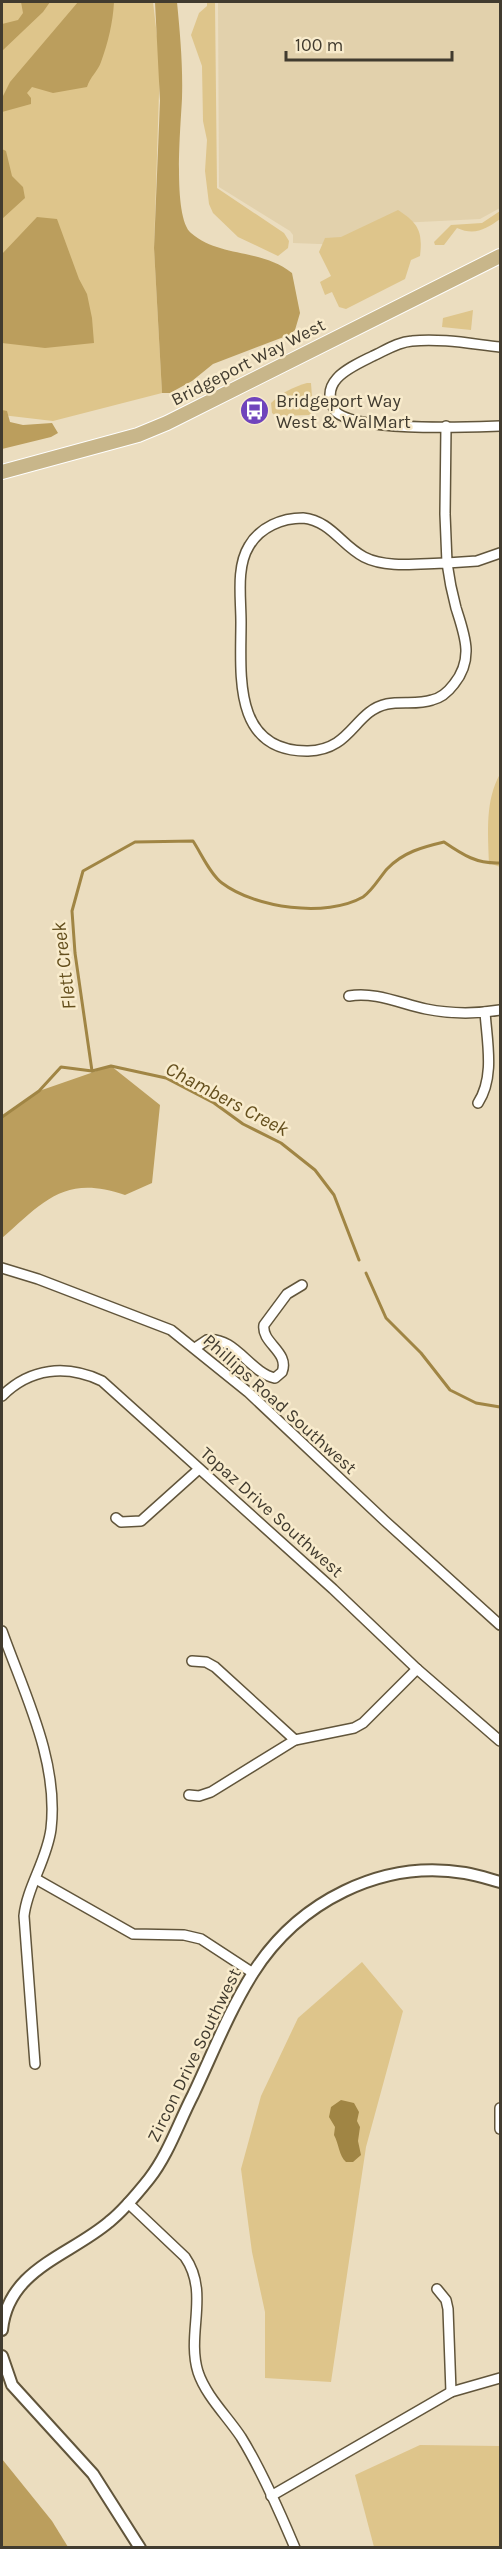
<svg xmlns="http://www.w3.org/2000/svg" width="502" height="2549" font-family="Karla,sans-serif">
	<rect width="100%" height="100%" fill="#ebddbf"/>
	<path fill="#e2d1ac" d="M 218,2 L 500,2 L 500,208 L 480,219 L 379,224 L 345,245 L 293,243 L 293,235 L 290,231 L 219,187 Z"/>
	<g fill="#dec58b">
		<path d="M 2,2 L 153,2 L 160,62 L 154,248 L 162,393 L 53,421 L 2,415 Z"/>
		<path d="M 207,2 L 215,2 L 217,188 L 284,233 L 289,241 L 288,248 L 278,256 L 238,237 L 213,213 L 209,204 L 205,171 L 207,140 L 203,121 L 202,66 L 191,35 L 199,13 L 207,6 Z"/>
		<path d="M 398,210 C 418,223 423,231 420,256 L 411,260 L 405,279 L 346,309 L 339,307 L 332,292 L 325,295 L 320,282 L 331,276 L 319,252 L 325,238 L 341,237 Z"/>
		<path d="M 500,211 L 500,219 C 486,229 475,236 457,228 L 444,245 L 435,245 L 434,242 L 451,225 L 482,223 Z"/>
		<path d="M 473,310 L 471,330 L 442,327 L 443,318 Z"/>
		<path d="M 307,383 L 311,383 L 313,411 L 309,415 L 276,416 L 272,413 L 271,403 C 281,393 293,387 307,383 Z"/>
		<path d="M 500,774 L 500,867 L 489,863 C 488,832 485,801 500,774 Z"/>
		<path d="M 362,1962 L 403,2011 L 366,2147 L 331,2382 L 265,2378 L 265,2312 L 252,2252 L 241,2169 L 261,2096 L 298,2018 Z"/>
		<path d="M 420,2445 L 500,2446 L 500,2547 L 374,2547 L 355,2475 Z"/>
	</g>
	<g fill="#bb9e5d">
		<path d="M 21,2 L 50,2 L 43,12 L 2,51 L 2,24 L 18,20 L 23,13 Z"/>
		<path d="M 78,2 L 114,2 C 113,22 108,43 101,62 C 98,71 90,77 87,87 L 53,93 L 32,87 L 27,93 L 31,98 L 31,104 L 2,112 L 2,98 L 10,82 Z"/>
		<path d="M 155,2 L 177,2 C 180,33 183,66 182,98 C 181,124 172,217 191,233 C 220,258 260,248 292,273 L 300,313 L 295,330 L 289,335 L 213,364 L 192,381 L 170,393 L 162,393 L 154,248 L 160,101 Z"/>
		<path d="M 2,149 L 6,151 L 12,176 L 23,187 L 25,198 L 2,219 Z"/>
		<path d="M 37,217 L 57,219 L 79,279 L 87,294 L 92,318 L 94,343 L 45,348 L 2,343 L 2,254 Z"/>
		<path d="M 2,410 L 7,411 L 10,422 L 23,425 L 52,423 L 58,433 L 51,437 L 2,449 Z"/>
		<path d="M 111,1066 L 160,1105 L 152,1183 L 125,1195 C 65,1174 44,1201 2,1238 L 2,1117 L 39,1091 Z"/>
		<path d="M 2,2459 L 52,2521 L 68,2547 L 2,2547 Z"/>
	</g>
	<path fill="#a08544" d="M 341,2100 L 354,2103 L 359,2112 L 357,2121 L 360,2127 L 358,2141 L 361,2155 L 353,2162 L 346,2162 C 339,2156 339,2144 334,2135 L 335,2127 L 329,2117 L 331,2107 Z"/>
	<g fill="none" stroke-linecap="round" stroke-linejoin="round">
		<g stroke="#a08544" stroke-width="3">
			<path d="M 92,1071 L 75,953 L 72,911 L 83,871 L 135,842 L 193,841 C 201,853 210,874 222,883 C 255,908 326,918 363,897 C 372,891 380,877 387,869 C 403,852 423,847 444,842 C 463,855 477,864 500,863"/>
			<path d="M 2,1117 L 39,1091 L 61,1067 L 92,1071 L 111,1066 L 166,1078 L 214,1103 L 243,1124 L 281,1143 L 315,1170 L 334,1195 L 359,1260"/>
			<path d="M 366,1273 L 386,1318 L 421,1353 L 450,1390 L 476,1403 L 500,1407"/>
		</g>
		<defs>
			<g id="minor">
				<path d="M 500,347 C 472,344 441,338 412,341 C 398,342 386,350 373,356 C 351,367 316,381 336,412 C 358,432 468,427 500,426"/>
				<path d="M 446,426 L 445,514 L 447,563 L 477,561 L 500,553"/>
				<path d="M 303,518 C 331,521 341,545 364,557 C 387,569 422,563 447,563 C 449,578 452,593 456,608 C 465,636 474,659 454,684 C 448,692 441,698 432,700 C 418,705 402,701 387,704 C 354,711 352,750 308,751 C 232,752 241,674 241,622 C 241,598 236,567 249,546 C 260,527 282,518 303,518 Z"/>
				<path d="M 349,996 C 374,991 402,1004 426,1009 C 451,1014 476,1014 500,1010"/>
				<path d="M 478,1103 C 495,1077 487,1042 485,1012"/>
				<path d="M 2,1268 L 38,1279 L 171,1330 L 248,1392 L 385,1521 L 500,1625"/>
				<path d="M 195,1348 L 207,1340 C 235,1336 250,1373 275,1378 L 282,1372 C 290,1352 261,1343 264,1325 L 287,1294 L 302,1285"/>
				<path d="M 2,1396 C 30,1368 66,1364 102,1381 L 333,1589 L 417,1669 L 500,1741"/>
				<path d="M 116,1518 L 121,1522 L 141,1521 L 199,1469"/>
				<path d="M 2,1631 C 24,1693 59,1761 51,1829 C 47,1860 27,1887 24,1916 L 35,2064"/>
				<path d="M 192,1661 L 206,1662 L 215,1667 L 295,1740"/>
				<path d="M 189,1795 L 199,1796 L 211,1792 L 295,1740 L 354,1728 L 363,1723 L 417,1669"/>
				<path d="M 36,1879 L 133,1934 L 184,1935 L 201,1939 L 253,1973"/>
				<path d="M 500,2108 L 500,2129"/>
				<path d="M 128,2203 L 185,2257 C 210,2293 186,2333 198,2372 C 206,2396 227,2416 241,2437 C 262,2471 279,2510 295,2548"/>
				<path d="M 437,2289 L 446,2300 L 448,2309 L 451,2392"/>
				<path d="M 271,2496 L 451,2392 L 500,2378"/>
			</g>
			<g id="tertiary">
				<path d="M 2,2330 C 8,2269 69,2256 109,2222 C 124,2210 137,2194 149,2179 C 168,2155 179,2122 193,2095 C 212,2055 229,2011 253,1973 C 298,1902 381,1859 465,1873 C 477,1875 489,1879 500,1882"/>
				<path d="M 2,2356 L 12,2385 L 93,2474 L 140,2548"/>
			</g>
			<path id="primary" d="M 2,472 L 138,435 L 167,423 L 500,256"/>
		</defs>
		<use href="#minor" stroke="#61553b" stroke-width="12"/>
		<use href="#tertiary" stroke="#61553b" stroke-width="14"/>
		<use href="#primary" stroke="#fff" stroke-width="16"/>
		<use href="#minor" stroke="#fff" stroke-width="9"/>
		<use href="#tertiary" stroke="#fff" stroke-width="10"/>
		<use href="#primary" stroke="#c8b68a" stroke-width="14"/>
	</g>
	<defs>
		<symbol id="bus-disc" viewBox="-11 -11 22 22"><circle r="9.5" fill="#7044bc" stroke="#f8ebcc"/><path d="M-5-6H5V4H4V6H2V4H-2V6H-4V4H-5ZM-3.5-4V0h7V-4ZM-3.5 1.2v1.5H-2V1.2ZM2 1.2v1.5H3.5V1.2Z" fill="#fff"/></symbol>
	</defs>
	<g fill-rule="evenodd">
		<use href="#bus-disc" x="238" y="394" width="33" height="33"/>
	</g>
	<g text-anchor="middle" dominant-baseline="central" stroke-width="5" stroke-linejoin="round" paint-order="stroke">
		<g font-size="18" fill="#413b2f" stroke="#f8ebcc">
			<text transform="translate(248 362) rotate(-27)">Bridgeport Way West</text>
			<text transform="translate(280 1404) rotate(42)">Phillips Road Southwest</text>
			<text transform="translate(272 1512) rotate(42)">Topaz Drive Southwest</text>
			<text transform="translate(194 2055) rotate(-64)">Zircon Drive Southwest</text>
		</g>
		<g font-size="18" fill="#413b2f" stroke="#f8ebcc" text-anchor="start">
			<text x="276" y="401">Bridgeport Way<tspan x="276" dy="21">West &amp; WalMart</tspan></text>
		</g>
		<g font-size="20" font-style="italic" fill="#644f1d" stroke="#f8ebcc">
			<text transform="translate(64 966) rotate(-97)">Flett Creek</text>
			<text transform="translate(227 1099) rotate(28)">Chambers Creek</text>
		</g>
	</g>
	<rect width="502" height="2549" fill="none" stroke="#413b2f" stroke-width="6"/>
	<path d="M286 51v9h166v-9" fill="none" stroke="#413b2f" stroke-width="3"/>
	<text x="295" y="51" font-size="18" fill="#413b2f" stroke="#f8ebcc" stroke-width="4.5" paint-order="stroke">100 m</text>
</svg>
